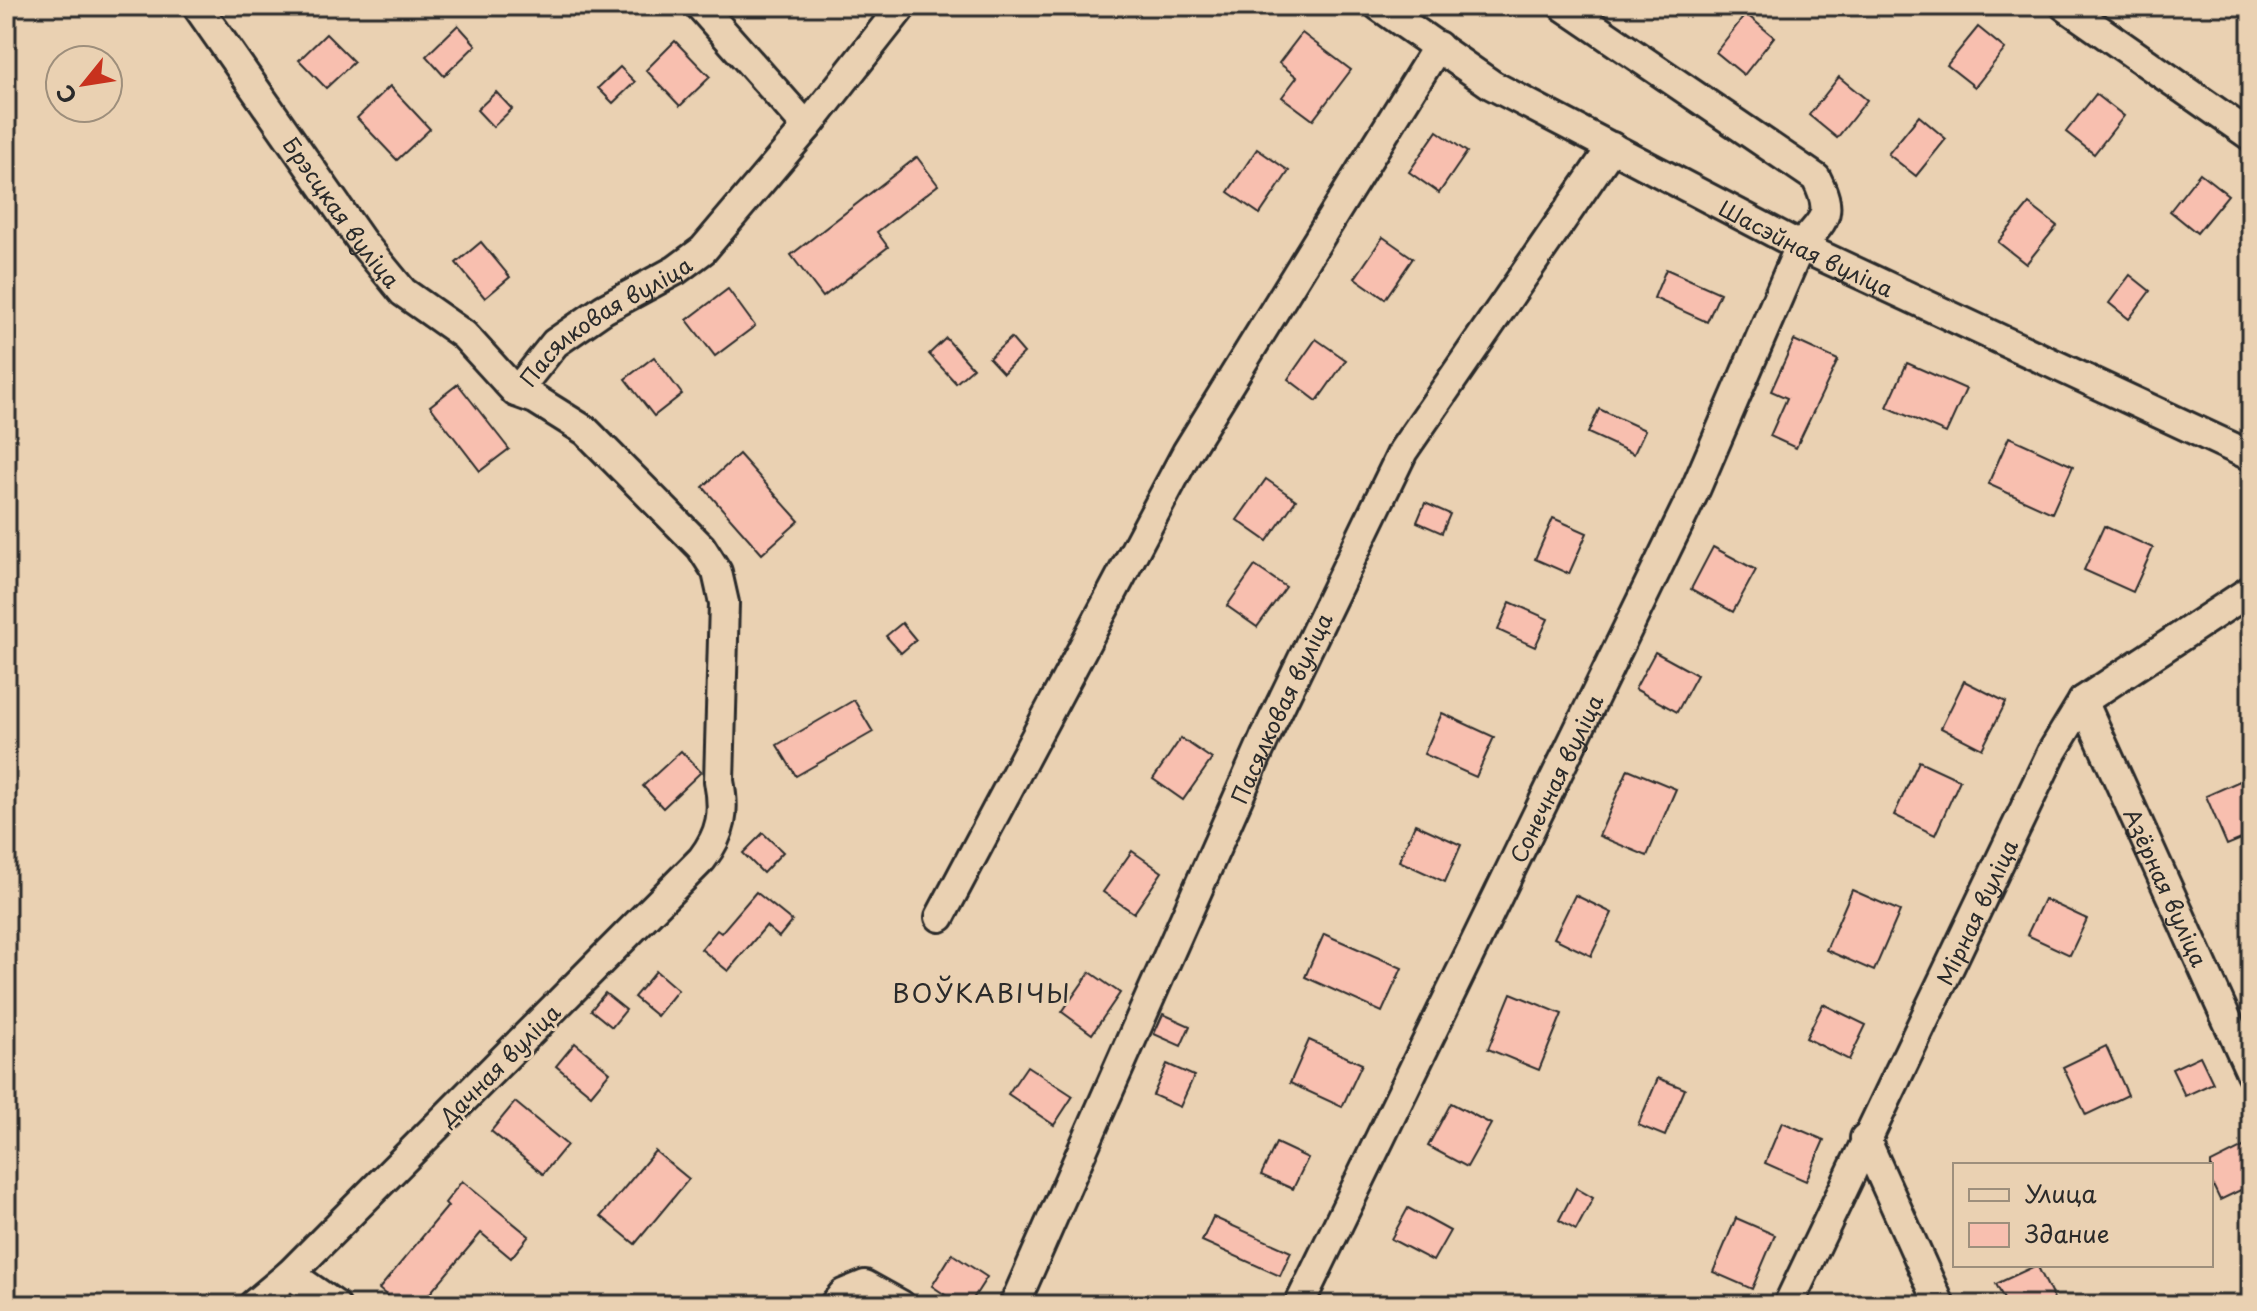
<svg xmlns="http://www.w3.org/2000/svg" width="2257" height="1311" font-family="'Playpen Sans',sans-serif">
	<rect width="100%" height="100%" fill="#ead1b2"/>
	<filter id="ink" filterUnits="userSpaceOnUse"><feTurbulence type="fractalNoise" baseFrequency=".0125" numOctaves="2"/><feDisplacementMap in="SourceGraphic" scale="16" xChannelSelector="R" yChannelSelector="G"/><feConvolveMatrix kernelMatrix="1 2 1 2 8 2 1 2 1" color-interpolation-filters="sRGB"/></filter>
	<g filter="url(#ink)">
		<g fill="#f8bfaf" stroke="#2b2b2b" stroke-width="2">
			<path d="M 1746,14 L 1774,37 L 1744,75 L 1716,52 Z"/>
			<path d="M 458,25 L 476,45 L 444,76 L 426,56 Z"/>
			<path d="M 1978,27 L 2005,49 L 1975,87 L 1947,65 Z"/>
			<path d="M 1302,33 L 1351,70 L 1313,120 L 1282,97 L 1297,77 L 1279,63 Z"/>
			<path d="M 326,34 L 354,62 L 326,88 L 299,60 Z"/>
			<path d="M 675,41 L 710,77 L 680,106 L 646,70 Z"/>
			<path d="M 620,67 L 635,82 L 613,103 L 598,88 Z"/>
			<path d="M 1839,77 L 1867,100 L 1837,138 L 1809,115 Z"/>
			<path d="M 390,86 L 430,129 L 397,160 L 357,118 Z"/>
			<path d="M 496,92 L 512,109 L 493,127 L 477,110 Z"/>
			<path d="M 2096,94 L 2124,116 L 2094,154 L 2066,132 Z"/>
			<path d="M 1919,116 L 1946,139 L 1916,176 L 1888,154 Z"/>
			<path d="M 1437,131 L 1467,152 L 1439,193 L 1409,172 Z"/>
			<path d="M 1257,149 L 1289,171 L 1260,214 L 1228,192 Z"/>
			<path d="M 917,157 L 938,185 L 877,232 L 888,247 L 823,297 L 791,255 Z"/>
			<path d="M 2200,173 L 2228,195 L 2197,233 L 2170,211 Z"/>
			<path d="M 2029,204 L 2057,226 L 2026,264 L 1998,242 Z"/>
			<path d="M 1383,237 L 1413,258 L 1385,299 L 1355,278 Z"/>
			<path d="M 481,242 L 510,277 L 485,298 L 456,263 Z"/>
			<path d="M 1666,269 L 1720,293 L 1707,322 L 1654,298 Z"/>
			<path d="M 2130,275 L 2150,291 L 2129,319 L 2109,303 Z"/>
			<path d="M 728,289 L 755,326 L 715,356 L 687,320 Z"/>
			<path d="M 946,338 L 973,368 L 956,383 L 929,354 Z"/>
			<path d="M 1011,338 L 1024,353 L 1003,373 L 989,358 Z"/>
			<path d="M 1316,339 L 1346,360 L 1317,401 L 1288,379 Z"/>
			<path d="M 1794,340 L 1838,360 L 1796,448 L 1770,436 L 1787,398 L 1771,391 Z"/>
			<path d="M 654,357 L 682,394 L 654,416 L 625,379 Z"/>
			<path d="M 1907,363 L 1966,389 L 1946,433 L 1887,407 Z"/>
			<path d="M 458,384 L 509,449 L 480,471 L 430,406 Z"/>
			<path d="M 1599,409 L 1645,430 L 1634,454 L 1588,433 Z"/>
			<path d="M 2009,437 L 2073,466 L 2052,513 L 1988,484 Z"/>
			<path d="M 739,454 L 799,521 L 762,554 L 703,487 Z"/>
			<path d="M 1266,479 L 1296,500 L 1267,541 L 1237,520 Z"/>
			<path d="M 1425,503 L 1450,514 L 1442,533 L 1417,522 Z"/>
			<path d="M 1553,518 L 1587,533 L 1569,574 L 1535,559 Z"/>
			<path d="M 2104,526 L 2153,548 L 2133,592 L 2084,570 Z"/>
			<path d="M 1713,547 L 1756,570 L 1733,612 L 1691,589 Z"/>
			<path d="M 1255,566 L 1286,587 L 1257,627 L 1227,606 Z"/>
			<path d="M 1510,602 L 1548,619 L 1535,647 L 1498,630 Z"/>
			<path d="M 902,623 L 916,640 L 901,653 L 886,636 Z"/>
			<path d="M 1655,652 L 1697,675 L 1677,712 L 1635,689 Z"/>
			<path d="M 1964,681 L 2006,702 L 1982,749 L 1941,728 Z"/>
			<path d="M 854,700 L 873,732 L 796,776 L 777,745 Z"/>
			<path d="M 1442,713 L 1494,737 L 1476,777 L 1424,754 Z"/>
			<path d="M 1181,738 L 1212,759 L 1183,800 L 1153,779 Z"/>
			<path d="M 681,751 L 701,772 L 663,808 L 643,786 Z"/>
			<path d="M 1919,761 L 1960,780 L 1935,835 L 1894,815 Z"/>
			<path d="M 1628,769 L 1676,789 L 1647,856 L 1599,836 Z"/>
			<path d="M 2251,776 L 2251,835 L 2227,845 L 2206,796 Z"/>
			<path d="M 1415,824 L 1461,845 L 1445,882 L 1399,861 Z"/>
			<path d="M 763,833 L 783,852 L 763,873 L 743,853 Z"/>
			<path d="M 1132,851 L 1162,872 L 1134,913 L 1103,892 Z"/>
			<path d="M 1852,890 L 1900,911 L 1874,971 L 1826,950 Z"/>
			<path d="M 756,892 L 792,921 L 779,937 L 766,926 L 728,971 L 701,949 L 717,930 L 721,933 Z"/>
			<path d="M 1575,895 L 1612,913 L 1591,956 L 1554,938 Z"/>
			<path d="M 2044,899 L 2087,919 L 2070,955 L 2027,935 Z"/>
			<path d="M 1324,934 L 1402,968 L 1382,1012 L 1305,977 Z"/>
			<path d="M 656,971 L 678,990 L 657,1016 L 634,997 Z"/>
			<path d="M 1090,972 L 1120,993 L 1092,1034 L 1062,1012 Z"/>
			<path d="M 605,993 L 626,1010 L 612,1027 L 591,1010 Z"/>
			<path d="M 1511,993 L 1562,1014 L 1539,1070 L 1488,1049 Z"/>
			<path d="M 1823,1004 L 1866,1025 L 1849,1060 L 1806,1038 Z"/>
			<path d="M 1163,1014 L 1190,1026 L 1181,1046 L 1154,1034 Z"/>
			<path d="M 1309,1040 L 1362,1064 L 1342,1107 L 1290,1083 Z"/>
			<path d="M 575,1043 L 610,1072 L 591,1095 L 556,1066 Z"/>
			<path d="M 2106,1046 L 2128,1095 L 2086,1115 L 2063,1067 Z"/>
			<path d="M 2200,1056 L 2213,1083 L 2185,1096 L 2172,1069 Z"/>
			<path d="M 1167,1064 L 1194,1076 L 1180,1107 L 1153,1095 Z"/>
			<path d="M 1027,1066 L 1073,1096 L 1054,1125 L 1008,1094 Z"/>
			<path d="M 1658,1078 L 1685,1089 L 1665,1136 L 1638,1125 Z"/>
			<path d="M 515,1102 L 567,1145 L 543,1174 L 491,1131 Z"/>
			<path d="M 1451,1103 L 1491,1124 L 1467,1167 L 1428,1146 Z"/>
			<path d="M 1782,1122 L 1824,1140 L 1806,1181 L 1765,1163 Z"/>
			<path d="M 1276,1143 L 1308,1158 L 1293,1189 L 1261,1175 Z"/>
			<path d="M 2245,1146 L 2251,1159 L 2251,1185 L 2220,1200 L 2211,1181 L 2211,1163 Z"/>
			<path d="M 655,1151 L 689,1179 L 635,1244 L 601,1216 Z"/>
			<path d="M 462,1181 L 529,1236 L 511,1258 L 481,1233 L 420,1305 L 398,1305 L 379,1289 L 448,1206 L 445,1203 Z"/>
			<path d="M 1576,1188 L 1593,1198 L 1576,1230 L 1559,1220 Z"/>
			<path d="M 1408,1208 L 1450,1231 L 1433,1261 L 1391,1239 Z"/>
			<path d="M 1213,1217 L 1291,1252 L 1280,1276 L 1202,1241 Z"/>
			<path d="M 1736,1218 L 1775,1235 L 1752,1289 L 1713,1272 Z"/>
			<path d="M 952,1254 L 987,1277 L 969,1305 L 960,1305 L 932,1286 Z"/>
			<path d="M 2037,1265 L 2057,1305 L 2007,1305 L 1996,1284 Z"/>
		</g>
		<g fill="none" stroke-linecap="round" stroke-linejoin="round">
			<defs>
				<g id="minor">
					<path id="s1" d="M 197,6 L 362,242 L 403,292 L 464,335 L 516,392 L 535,399 L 586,431 L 701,547 L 717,572 L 724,603 L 719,781 C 725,812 722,833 702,859 L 290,1274 L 253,1305"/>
					<path d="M 700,6 L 807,127"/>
					<path id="s2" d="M 1379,6 L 1492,85 L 1800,246 L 2251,456"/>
					<path d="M 2065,6 L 2251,136"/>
					<path id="s3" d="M 516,392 L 555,343 L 604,309 L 676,270 L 703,250 L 807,127 L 902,6"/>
					<path id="s4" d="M 2083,701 L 2251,1073"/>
					<path d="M 940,917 L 1187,452 L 1438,46"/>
					<path d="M 1865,1138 L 1940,1305"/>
					<path d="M 290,1274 L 335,1305"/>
					<path d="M 834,1305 L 843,1294 L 865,1285 L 901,1305"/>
					<path id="s5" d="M 1014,1305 L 1265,737 L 1403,451 L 1612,147"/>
					<path id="s6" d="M 1299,1305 L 1696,488 L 1800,246 C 1825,219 1834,214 1816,178 L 1563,6"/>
					<path id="s7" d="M 1788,1305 L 2052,752 L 2083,701 L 2251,590"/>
				</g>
			</defs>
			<use href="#minor" stroke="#2b2b2b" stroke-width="34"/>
			<use href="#minor" stroke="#ead1b2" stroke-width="28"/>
		</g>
	</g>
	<g text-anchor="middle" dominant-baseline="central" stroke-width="6" stroke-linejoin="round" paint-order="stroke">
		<g font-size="22" fill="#2b2b2b" stroke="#ead1b2">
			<text stroke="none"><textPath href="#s1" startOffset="252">Брэсцкая вуліца</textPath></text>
			<text stroke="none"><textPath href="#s2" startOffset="492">Шасэйная вуліца</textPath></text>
			<text stroke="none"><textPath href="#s3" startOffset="116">Пасялковая вуліца</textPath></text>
			<text stroke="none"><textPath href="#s5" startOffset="654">Пасялковая вуліца</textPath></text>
			<text stroke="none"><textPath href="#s6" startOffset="586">Сонечная вуліца</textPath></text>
			<text stroke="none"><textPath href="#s4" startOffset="204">Азёрная вуліца</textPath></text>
			<text stroke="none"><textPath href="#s7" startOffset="436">Мірная вуліца</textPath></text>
			<text transform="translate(499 1064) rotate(-45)">Дачная вуліца</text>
		</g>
		<g font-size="26" letter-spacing="2" fill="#2b2b2b" stroke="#ead1b2">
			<text x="982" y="992">ВОЎКАВІЧЫ</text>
		</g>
	</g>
	<rect width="2257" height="1311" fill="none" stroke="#ead1b2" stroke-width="32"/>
	<rect x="16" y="16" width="2225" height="1279" fill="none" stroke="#2b2b2b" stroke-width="3" filter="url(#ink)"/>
	<rect x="1953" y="1163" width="260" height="104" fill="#ead1b2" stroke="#9e8f7c" stroke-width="2"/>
	<rect x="1969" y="1189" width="40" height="12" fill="#ead1b2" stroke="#9e8f7c" stroke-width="2"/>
	<text x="2025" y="1203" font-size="24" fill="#2b2b2b">Улица</text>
	<rect x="1969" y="1223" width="40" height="24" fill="#f8bfaf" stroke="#9e8f7c" stroke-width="2"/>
	<text x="2025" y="1243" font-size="24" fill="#2b2b2b">Здание</text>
	<g transform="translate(84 84) rotate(240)"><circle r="38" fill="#ead1b2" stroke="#9e8f7c" stroke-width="2"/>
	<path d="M0-6L14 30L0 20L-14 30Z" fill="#c8321e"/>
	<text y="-12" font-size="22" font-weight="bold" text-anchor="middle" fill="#2b2b2b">С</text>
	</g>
</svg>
